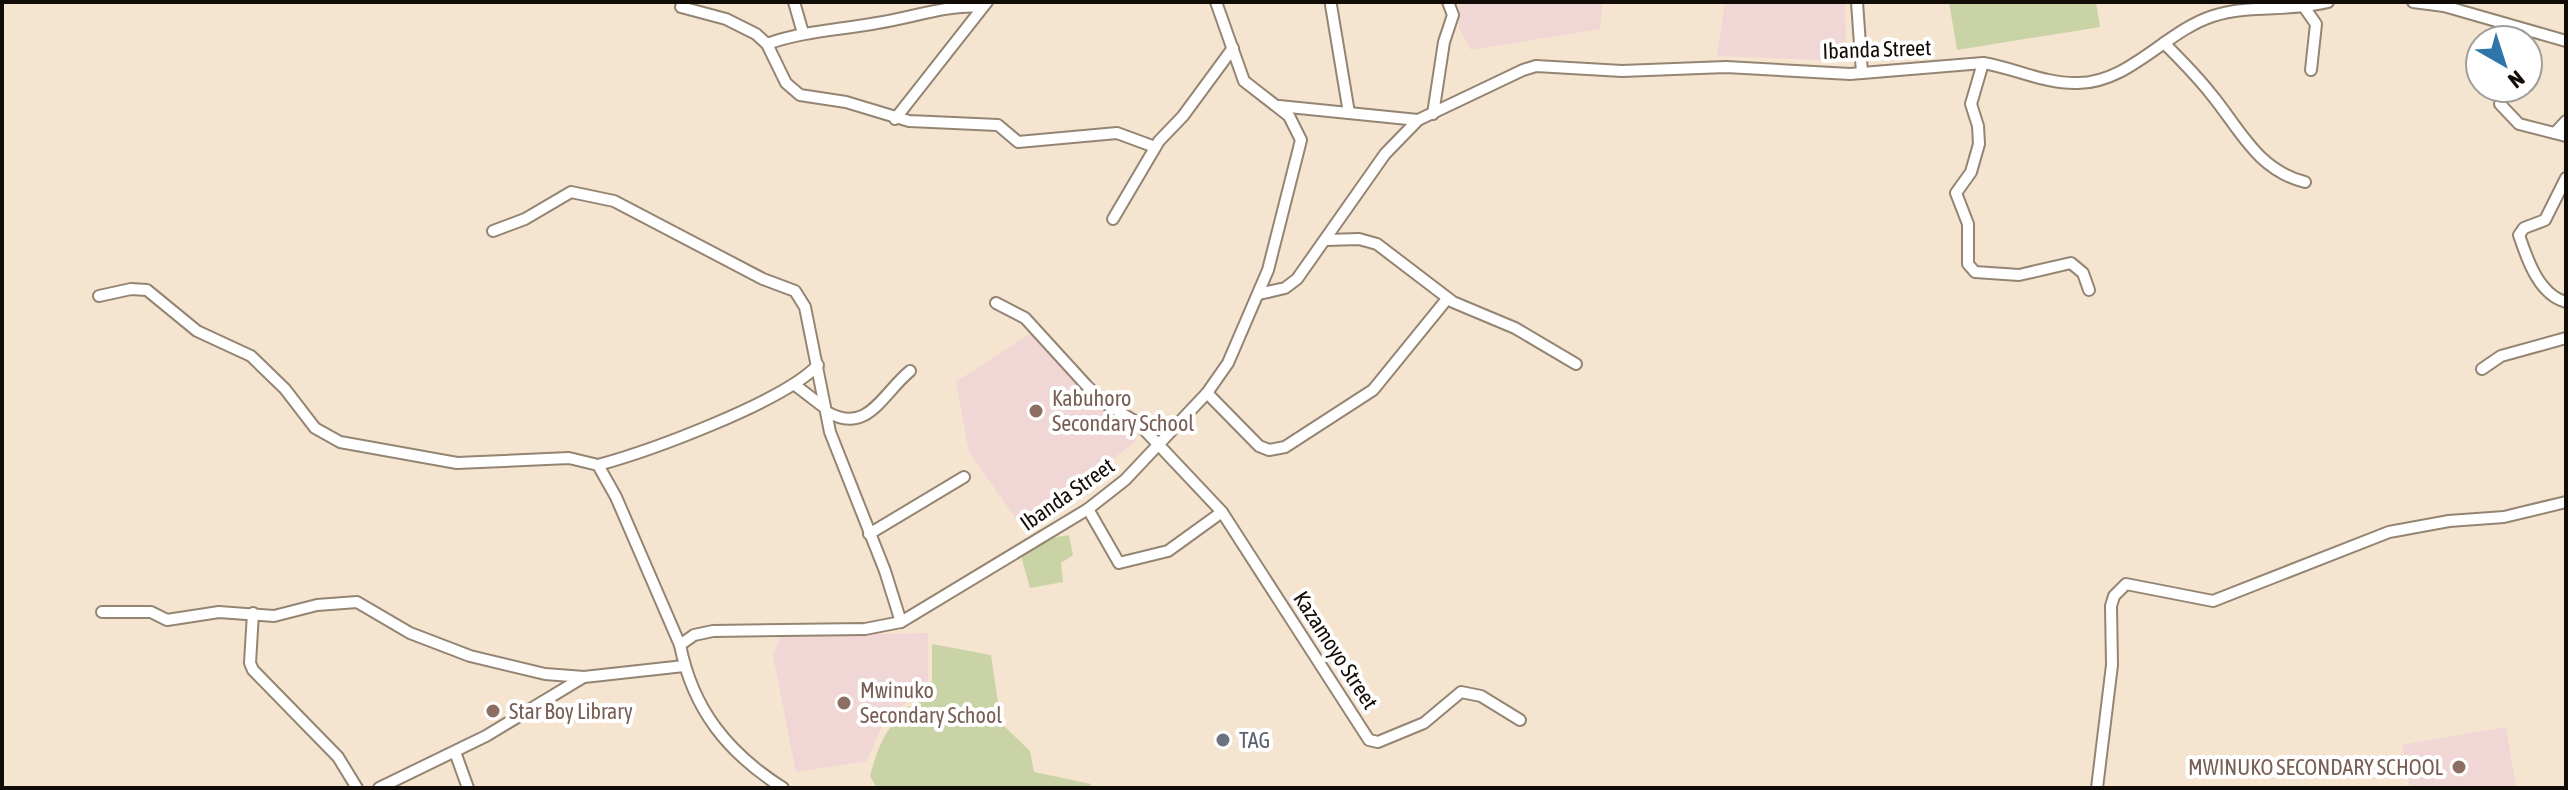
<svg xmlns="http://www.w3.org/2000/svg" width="2568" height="790" font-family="'Asap Condensed',sans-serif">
	<rect width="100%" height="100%" fill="#f5e4d0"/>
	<g fill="#f1d6d6">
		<path d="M 1459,2 L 1603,2 L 1600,29 L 1471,50 L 1459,28 Z"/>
		<path d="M 1725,2 L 1845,2 L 1846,61 L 1717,56 Z"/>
		<path d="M 1034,331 L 1137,440 L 1024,530 L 969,452 L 956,382 Z"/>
		<path d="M 928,633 L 928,685 L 884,720 L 867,761 L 796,772 L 773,655 L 781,636 Z"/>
		<path d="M 2506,727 L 2516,788 L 2410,788 L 2402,745 Z"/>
	</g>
	<g fill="#cad3a5">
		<path d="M 1949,2 L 2096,2 L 2100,27 L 1957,50 Z"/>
		<path d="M 1069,535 L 1073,555 L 1061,563 L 1063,582 L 1030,588 L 1021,556 L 1045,539 Z"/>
		<path d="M 932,644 L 991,655 L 1001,723 L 1030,751 L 1034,772 L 1091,784 L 1090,788 L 877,788 L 870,776 C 881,733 895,715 932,690 Z"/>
	</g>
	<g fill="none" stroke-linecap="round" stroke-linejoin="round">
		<defs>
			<g id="minor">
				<path d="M 794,2 L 803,33"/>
				<path d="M 1857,2 L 1862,73"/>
				<path d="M 2413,2 L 2444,6 L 2566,41"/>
				<path d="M 1331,5 L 1349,113"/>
				<path d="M 681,7 L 726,19 L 756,34 L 767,44 L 786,83 L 800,95 L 846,102 L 909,121 L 998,125 L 1018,142 L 1117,133 L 1155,147"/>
				<path d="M 2304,7 L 2316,24 L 2311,70"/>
				<path d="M 2164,43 C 2180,59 2197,76 2211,94 C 2240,129 2257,170 2305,182"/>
				<path d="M 767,44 C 803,31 839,30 877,23 C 911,18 948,4 982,7"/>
				<path d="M 1983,63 L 1971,104 L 1978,126 L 1979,144 L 1971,172 L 1956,193 L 1968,224 L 1968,264 L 1975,272 L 2019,275 L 2071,263 L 2083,273 L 2089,290"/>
				<path d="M 2500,104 L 2519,124 L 2566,136"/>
				<path d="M 1279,106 L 1418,120"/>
				<path d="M 1433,114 L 1444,42 L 1453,15 L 1448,2"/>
				<path d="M 895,119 L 987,2"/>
				<path d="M 2555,133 L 2566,121"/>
				<path d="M 2566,178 L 2545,220 L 2524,228 L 2519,235 C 2527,259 2539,295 2566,302"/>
				<path d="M 1113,219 L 1159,141 L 1183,116 L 1233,48"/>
				<path d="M 493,231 L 525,219 L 571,192 L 614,201 L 763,279 L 795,291 L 805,307 L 830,432 L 885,571 L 901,622"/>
				<path d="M 1326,240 L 1359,239 L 1377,244 L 1453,302 L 1515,328 L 1576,364"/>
				<path d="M 1259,294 L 1285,288 L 1297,279 L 1385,154 L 1418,120 L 1523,70 L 1536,66 L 1622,71 L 1726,67 L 1850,74 L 1983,63 C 2015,68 2044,84 2078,83 C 2129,83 2166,31 2213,16 C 2250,4 2290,12 2328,2"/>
				<path d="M 99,296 L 131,289 L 147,290 L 197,331 L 251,356 L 285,389 L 315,428 L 340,442 L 457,463 L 569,458 L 598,465 L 616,497 L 680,645"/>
				<path d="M 996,303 L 1025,318 L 1087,386 L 1106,404 L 1138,423 L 1222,512 L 1369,740 L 1378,742 L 1424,723 L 1461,692 L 1481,696 L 1520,720"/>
				<path d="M 2482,369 L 2501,356 L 2566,338"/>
				<path d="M 795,385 L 825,408"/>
				<path d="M 1207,393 L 1259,446 L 1269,450 L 1285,447 L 1373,390 L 1447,299"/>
				<path d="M 827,412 C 868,435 882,394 910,371"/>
				<path d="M 598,465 C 650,451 783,402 818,365"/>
				<path d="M 1088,509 L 1119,563 L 1168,551 L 1222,512"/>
				<path d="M 869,534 L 964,477"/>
				<path d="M 102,612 L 151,612 L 167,620 L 219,612 L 274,616 L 317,605 L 357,602 L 410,633 L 470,656 L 545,674 L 584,677 L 684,666"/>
				<path d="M 253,613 L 250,663 L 253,670 L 338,757 L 357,788"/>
				<path d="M 455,752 L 468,788"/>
				<path d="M 379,788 L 486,736 L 582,678"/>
				<path d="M 783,788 C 728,753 693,710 680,645 L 694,635 L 713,631 L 865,629 L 901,622 L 1088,509 L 1125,480 L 1207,393 L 1228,363 L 1268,270 L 1301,140 L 1289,116 L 1244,81 L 1216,2"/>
				<path d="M 2097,788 L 2112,665 L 2111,606 L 2114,596 L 2126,584 L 2213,601 L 2389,532 L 2449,521 L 2504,517 L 2566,502"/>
			</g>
		</defs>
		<use href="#minor" stroke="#948573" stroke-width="14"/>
		<use href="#minor" stroke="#fff" stroke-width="10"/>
	</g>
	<g fill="#8d6e63" stroke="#fff" stroke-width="3">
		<circle cx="1036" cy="411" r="8"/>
		<circle cx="844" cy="703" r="8"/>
		<circle cx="493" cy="711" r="8"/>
		<circle cx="2459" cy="767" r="8"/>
	</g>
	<circle fill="#6b7280" stroke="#fff" stroke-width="3" cx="1223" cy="740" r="8"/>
	<g text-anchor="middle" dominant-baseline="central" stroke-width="8" stroke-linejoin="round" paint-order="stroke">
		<g font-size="22" fill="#120c06" stroke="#fff">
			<text transform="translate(1877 49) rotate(-2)">Ibanda Street</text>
			<text transform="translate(1067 494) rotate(-35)">Ibanda Street</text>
			<text transform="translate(1336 650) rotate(57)">Kazamoyo Street</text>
		</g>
		<g font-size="22" fill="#785e54" stroke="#fff" text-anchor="start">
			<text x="1052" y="398">Kabuhoro<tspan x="1052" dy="25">Secondary School</tspan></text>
			<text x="860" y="690">Mwinuko<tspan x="860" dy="25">Secondary School</tspan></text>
			<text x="509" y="711">Star Boy Library</text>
			<text x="2443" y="767" text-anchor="end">MWINUKO SECONDARY SCHOOL</text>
		</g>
		<g font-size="22" fill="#5b616d" stroke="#fff" text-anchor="start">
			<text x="1239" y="740">TAG</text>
		</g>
	</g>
	<rect width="2568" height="790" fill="none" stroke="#120c06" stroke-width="8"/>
	<g transform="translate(2504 64) rotate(141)"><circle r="38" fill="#ffffff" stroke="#a09e9b" stroke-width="2"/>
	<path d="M0-6L14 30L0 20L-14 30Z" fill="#2e75aa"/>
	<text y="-12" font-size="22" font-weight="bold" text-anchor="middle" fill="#120c06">N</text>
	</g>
</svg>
